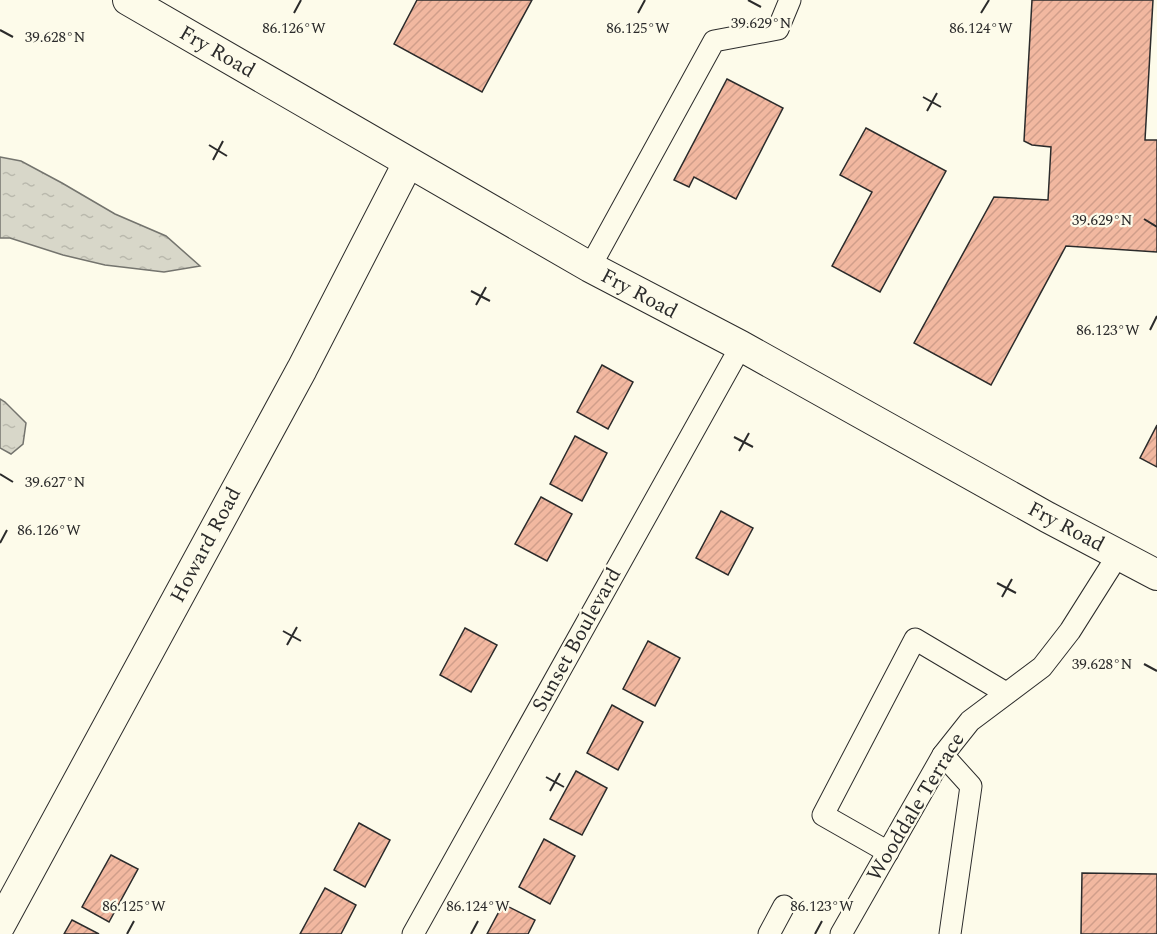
<svg xmlns="http://www.w3.org/2000/svg" width="1157" height="934" font-family="Spectral,serif">
	<defs>
		<pattern id="water-ripples" width="26" height="14" patternUnits="userSpaceOnUse" patternTransform="scale(1.5)"><rect width="26" height="14" fill="#d8d7c9"/><path d="M2 4q2-2 4 0t4 0M15 11q2-2 4 0t4 0" fill="none" stroke="#bab9ad"/></pattern>
		<pattern id="building-hatch" width="6" height="6" patternUnits="userSpaceOnUse" patternTransform="scale(1.5)"><rect width="6" height="6" fill="#f2b8a0"/><path d="M-1 1l2-2M0 6l6-6M5 7l2-2" fill="none" stroke="#d09e8a"/></pattern>
	</defs>
	<rect width="100%" height="100%" fill="#fdfbea"/>
	<g fill="url(#water-ripples)" stroke="#74746e" stroke-width="1.5">
		<path d="M 0,157 L 21,161 L 62,183 L 115,214 L 166,236 L 200,266 L 164,272 L 105,265 L 63,255 L 10,238 L 0,238 Z"/>
		<path d="M 0,399 L 5,402 L 26,423 L 23,444 L 11,454 L 0,448 Z"/>
	</g>
	<g fill="url(#building-hatch)" stroke="#2b2b2b" stroke-width="1.5">
		<path d="M 417,0 L 532,0 L 482,92 L 394,44 Z"/>
		<path d="M 1032,0 L 1153,0 L 1145,140 L 1157,140 L 1157,252 L 1066,246 L 991,385 L 914,343 L 994,197 L 1048,200 L 1051,147 L 1032,145 L 1024,141 Z"/>
		<path d="M 727,79 L 783,108 L 736,199 L 694,177 L 689,187 L 674,180 Z"/>
		<path d="M 866,128 L 946,171 L 880,292 L 832,266 L 872,192 L 840,175 Z"/>
		<path d="M 602,365 L 633,382 L 608,429 L 577,412 Z"/>
		<path d="M 1157,425 L 1157,467 L 1140,458 Z"/>
		<path d="M 575,436 L 607,453 L 582,501 L 550,484 Z"/>
		<path d="M 541,497 L 572,514 L 547,561 L 515,544 Z"/>
		<path d="M 721,511 L 753,528 L 728,575 L 696,558 Z"/>
		<path d="M 465,628 L 497,645 L 471,692 L 440,675 Z"/>
		<path d="M 648,641 L 680,658 L 655,706 L 623,689 Z"/>
		<path d="M 612,705 L 643,722 L 618,770 L 587,753 Z"/>
		<path d="M 576,771 L 607,788 L 582,835 L 550,819 Z"/>
		<path d="M 359,823 L 390,840 L 365,887 L 334,870 Z"/>
		<path d="M 544,839 L 575,856 L 550,904 L 519,887 Z"/>
		<path d="M 111,855 L 138,869 L 109,922 L 82,907 Z"/>
		<path d="M 1082,873 L 1157,874 L 1157,934 L 1081,934 Z"/>
		<path d="M 325,888 L 356,905 L 341,934 L 300,934 Z"/>
		<path d="M 503,904 L 535,920 L 528,934 L 487,934 Z"/>
		<path d="M 72,920 L 99,934 L 64,934 Z"/>
	</g>
	<g fill="none" stroke-linecap="round" stroke-linejoin="round">
		<defs>
			<g id="street">
				<path d="M 590,267 L 714,41 L 778,29 L 790,0"/>
				<path d="M 943,755 L 971,786 L 950,934"/>
				<path d="M 888,852 L 823,815 L 915,639 L 1006,693"/>
				<path d="M 413,934 L 741,346"/>
				<path d="M 769,934 L 784,906"/>
				<path d="M 841,934 L 943,755 L 970,721 L 1042,667 L 1070,631 L 1118,555"/>
			</g>
			<g id="secondary">
				<path d="M 128,0 L 590,267 L 741,346 L 1047,517 L 1157,575"/>
				<path d="M 0,925 L 302,369 L 408,163"/>
			</g>
		</defs>
		<use href="#street" stroke="#2b2b2b" stroke-width="23"/>
		<use href="#secondary" stroke="#2b2b2b" stroke-width="32"/>
		<use href="#street" stroke="#fdfbea" stroke-width="21"/>
		<use href="#secondary" stroke="#fdfbea" stroke-width="30"/>
	</g>
	<path fill="none" stroke="#2b2b2b" stroke-width="2" d="M 748,0 L 761,7M 294,13 L 301,0M 638,13 L 645,0M 981,13 L 989,0M 0,30 L 13,37M 923,97 L 941,107M 927,111 L 937,93M 209,145 L 227,156M 213,160 L 223,141M 1144,219 L 1157,227M 471,291 L 490,301M 476,305 L 486,287M 1150,330 L 1157,316M 734,437 L 753,447M 739,451 L 749,433M 0,474 L 13,482M 0,543 L 7,530M 997,583 L 1016,593M 1002,597 L 1012,579M 283,631 L 301,641M 287,645 L 297,627M 1144,664 L 1157,671M 546,777 L 564,787M 550,791 L 560,773M 127,934 L 134,921M 471,934 L 478,921M 815,934 L 822,921"/>
	<g text-anchor="middle" dominant-baseline="central" stroke-width="4.5" stroke-linejoin="round" paint-order="stroke">
		<g font-size="21" fill="#2b2b2b" stroke="#fdfbea">
			<text transform="translate(217 52) rotate(30)">Fry Road</text>
			<text transform="translate(639 294) rotate(28)">Fry Road</text>
			<text transform="translate(1066 527) rotate(28)">Fry Road</text>
			<text transform="translate(206 545) rotate(-62)">Howard Road</text>
			<text transform="translate(577 640) rotate(-61)">Sunset Boulevard</text>
			<text transform="translate(916 807) rotate(-59)">Wooddale Terrace</text>
		</g>
	</g>
	<g font-size="15" text-anchor="middle" fill="#2b2b2b" stroke="#fdfbea" stroke-width="4.5" stroke-linejoin="round" paint-order="stroke">
		<text x="761" y="28">39.629°N</text>
		<text x="294" y="33">86.126°W</text>
		<text x="638" y="33">86.125°W</text>
		<text x="981" y="33">86.124°W</text>
		<text x="55" y="42">39.628°N</text>
		<text x="1102" y="225">39.629°N</text>
		<text x="1108" y="335">86.123°W</text>
		<text x="55" y="487">39.627°N</text>
		<text x="49" y="535">86.126°W</text>
		<text x="1102" y="669">39.628°N</text>
		<text x="134" y="911">86.125°W</text>
		<text x="478" y="911">86.124°W</text>
		<text x="822" y="911">86.123°W</text>
	</g>
</svg>
